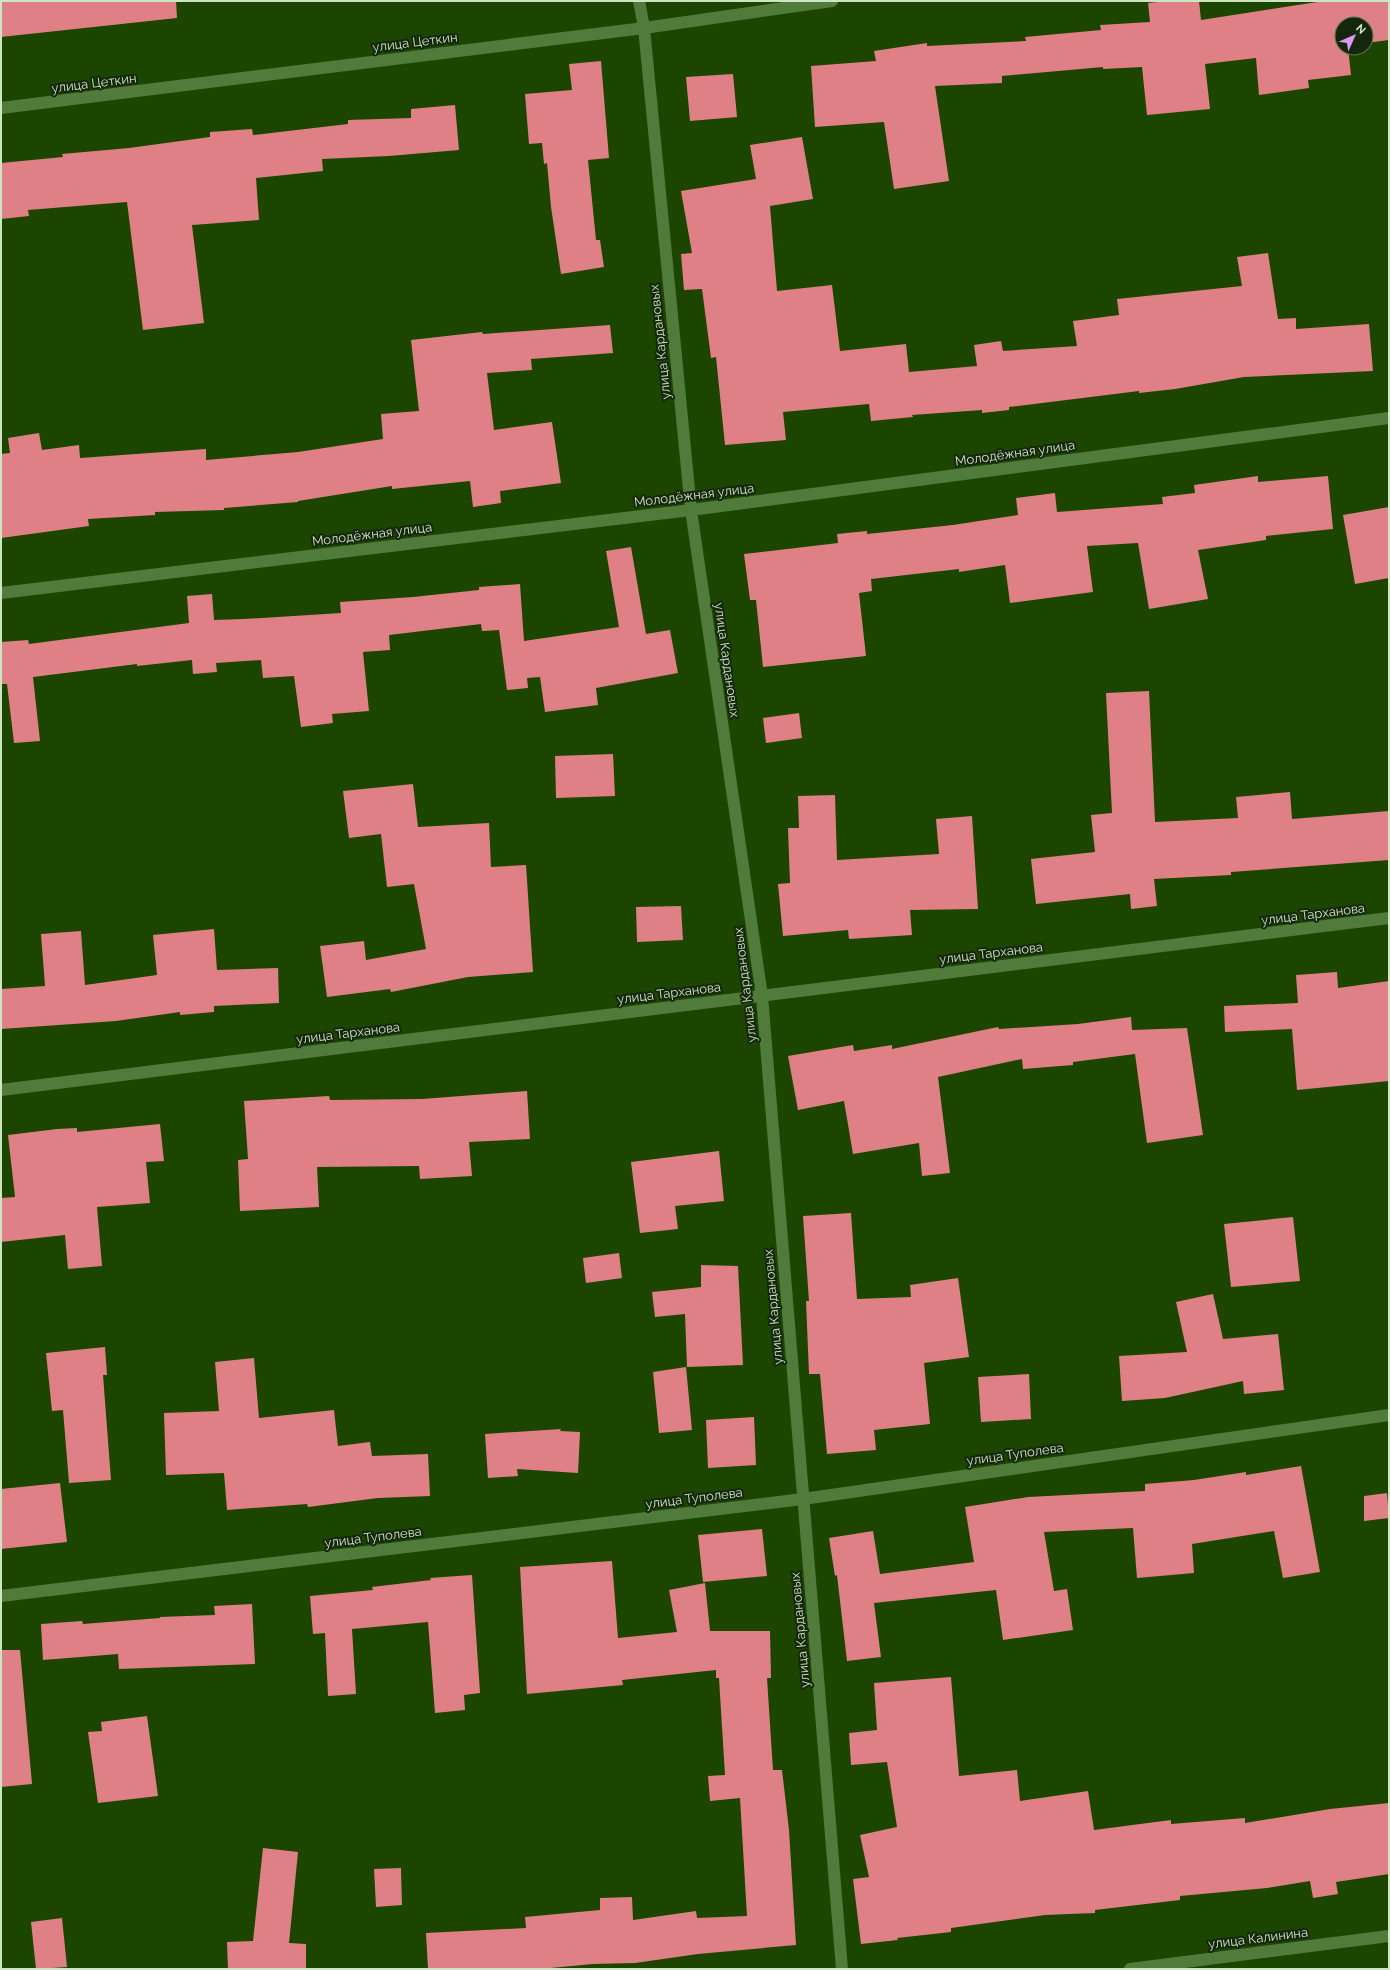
<svg xmlns="http://www.w3.org/2000/svg" width="1390" height="1970" font-family="Raleway,sans-serif">
	<rect width="100%" height="100%" fill="#1c4500"/>
	<g fill="#df8086">
		<path d="M 1,1 L 176,1 L 177,18 L 1,37 Z"/>
		<path d="M 1167,1 L 1199,1 L 1201,20 L 1324,1 L 1389,1 L 1389,40 L 1366,43 L 1366,24 L 1342,24 L 1342,48 L 1348,48 L 1351,75 L 1308,80 L 1309,88 L 1259,95 L 1256,58 L 1205,64 L 1210,109 L 1147,115 L 1142,67 L 1103,69 L 1103,67 L 1002,76 L 1002,83 L 935,86 L 949,181 L 894,189 L 884,122 L 815,127 L 811,66 L 876,61 L 874,51 L 927,43 L 927,46 L 1026,41 L 1025,37 L 1101,30 L 1100,25 L 1150,22 L 1148,3 Z"/>
		<path d="M 601,61 L 609,158 L 588,160 L 596,240 L 600,240 L 604,267 L 561,274 L 551,207 L 547,163 L 544,164 L 542,143 L 529,144 L 525,94 L 572,90 L 569,64 Z"/>
		<path d="M 733,74 L 737,117 L 690,121 L 686,77 Z"/>
		<path d="M 455,105 L 459,150 L 389,156 L 322,159 L 323,171 L 256,178 L 259,220 L 192,225 L 204,323 L 143,330 L 127,202 L 28,210 L 29,216 L 1,219 L 1,163 L 63,157 L 62,154 L 129,148 L 210,137 L 210,132 L 252,129 L 253,135 L 348,124 L 348,120 L 411,118 L 411,109 Z"/>
		<path d="M 802,137 L 813,199 L 770,206 L 777,291 L 832,285 L 840,351 L 906,344 L 909,372 L 977,366 L 974,345 L 1001,341 L 1003,351 L 1077,346 L 1073,321 L 1119,315 L 1117,299 L 1242,286 L 1237,257 L 1268,253 L 1278,319 L 1296,318 L 1296,329 L 1369,324 L 1373,371 L 1244,377 L 1175,389 L 1139,393 L 1139,391 L 1009,407 L 1009,410 L 982,413 L 982,410 L 912,415 L 913,417 L 871,421 L 869,404 L 783,412 L 786,440 L 725,445 L 716,357 L 711,358 L 702,289 L 684,290 L 681,254 L 692,253 L 681,191 L 756,179 L 750,145 Z"/>
		<path d="M 610,325 L 613,353 L 531,359 L 532,370 L 487,373 L 494,430 L 552,422 L 561,483 L 500,491 L 501,503 L 473,507 L 470,481 L 392,489 L 392,486 L 298,501 L 298,502 L 224,508 L 224,510 L 155,512 L 155,515 L 88,519 L 89,526 L 1,538 L 1,454 L 10,453 L 8,438 L 39,433 L 42,450 L 79,445 L 80,458 L 206,449 L 206,460 L 298,452 L 383,439 L 381,414 L 419,411 L 411,340 L 482,332 L 483,334 Z"/>
		<path d="M 1258,476 L 1258,482 L 1328,476 L 1333,529 L 1266,536 L 1266,540 L 1198,550 L 1208,599 L 1149,609 L 1138,543 L 1087,546 L 1093,592 L 1010,603 L 1005,565 L 959,572 L 959,569 L 871,579 L 872,591 L 859,593 L 866,656 L 763,667 L 756,600 L 750,600 L 744,554 L 838,543 L 837,534 L 867,531 L 867,534 L 953,525 L 1018,515 L 1016,498 L 1055,493 L 1057,512 L 1163,504 L 1162,497 L 1195,493 L 1194,485 Z"/>
		<path d="M 1389,507 L 1389,578 L 1355,584 L 1343,515 Z"/>
		<path d="M 631,547 L 646,634 L 670,630 L 678,673 L 596,688 L 598,705 L 545,712 L 540,677 L 527,678 L 528,688 L 507,690 L 499,630 L 482,631 L 481,624 L 389,635 L 390,650 L 363,652 L 369,711 L 332,714 L 333,723 L 301,727 L 294,676 L 263,678 L 261,660 L 216,663 L 217,672 L 193,674 L 192,660 L 137,666 L 137,664 L 33,677 L 40,741 L 14,743 L 7,684 L 1,684 L 1,642 L 28,640 L 29,644 L 189,623 L 187,596 L 212,594 L 214,620 L 244,619 L 341,613 L 340,602 L 413,597 L 479,590 L 479,587 L 520,584 L 524,641 L 619,627 L 606,551 Z"/>
		<path d="M 1149,691 L 1155,822 L 1238,818 L 1236,797 L 1290,792 L 1292,819 L 1389,811 L 1389,860 L 1231,872 L 1231,875 L 1154,879 L 1157,906 L 1131,909 L 1130,894 L 1036,904 L 1031,859 L 1095,852 L 1091,815 L 1112,813 L 1106,693 Z"/>
		<path d="M 799,713 L 802,738 L 766,743 L 763,718 Z"/>
		<path d="M 613,754 L 615,796 L 556,798 L 555,756 Z"/>
		<path d="M 413,784 L 418,827 L 489,823 L 491,867 L 526,865 L 533,972 L 468,977 L 391,992 L 390,989 L 327,997 L 320,946 L 364,941 L 366,960 L 426,949 L 414,884 L 387,887 L 381,834 L 349,838 L 343,791 Z"/>
		<path d="M 835,795 L 837,860 L 939,854 L 936,819 L 972,816 L 978,909 L 910,910 L 912,935 L 849,939 L 848,930 L 783,936 L 778,884 L 790,883 L 788,828 L 799,828 L 798,796 Z"/>
		<path d="M 681,906 L 683,940 L 637,942 L 636,907 Z"/>
		<path d="M 214,929 L 217,970 L 278,968 L 279,1003 L 214,1006 L 214,1012 L 180,1015 L 180,1012 L 116,1021 L 1,1029 L 1,989 L 45,986 L 41,934 L 81,931 L 85,985 L 157,975 L 153,935 Z"/>
		<path d="M 1337,972 L 1338,988 L 1389,981 L 1389,1081 L 1297,1090 L 1292,1029 L 1225,1032 L 1224,1006 L 1298,1003 L 1296,975 Z"/>
		<path d="M 1131,1017 L 1132,1030 L 1187,1028 L 1203,1135 L 1147,1143 L 1135,1054 L 1073,1062 L 1073,1065 L 1023,1069 L 1022,1059 L 938,1077 L 950,1173 L 922,1176 L 919,1143 L 853,1154 L 844,1101 L 798,1110 L 788,1056 L 853,1045 L 854,1051 L 892,1045 L 892,1049 L 998,1027 L 999,1029 L 1078,1024 Z"/>
		<path d="M 527,1091 L 530,1139 L 469,1142 L 472,1176 L 420,1179 L 419,1166 L 317,1167 L 319,1207 L 240,1211 L 238,1160 L 248,1159 L 244,1101 L 329,1096 L 330,1100 L 422,1099 Z"/>
		<path d="M 160,1124 L 164,1161 L 146,1162 L 150,1203 L 97,1207 L 102,1266 L 68,1269 L 65,1235 L 1,1242 L 1,1198 L 15,1197 L 8,1135 L 57,1129 L 77,1128 L 77,1132 Z"/>
		<path d="M 719,1151 L 724,1201 L 675,1206 L 678,1229 L 640,1233 L 631,1162 Z"/>
		<path d="M 851,1213 L 857,1299 L 911,1297 L 910,1285 L 958,1278 L 969,1357 L 924,1363 L 930,1424 L 874,1430 L 876,1450 L 827,1454 L 820,1374 L 809,1374 L 806,1301 L 809,1301 L 803,1216 Z"/>
		<path d="M 1293,1217 L 1300,1281 L 1231,1287 L 1224,1224 Z"/>
		<path d="M 619,1253 L 622,1278 L 586,1283 L 583,1258 Z"/>
		<path d="M 701,1265 L 738,1266 L 743,1365 L 687,1367 L 685,1314 L 655,1317 L 652,1292 L 701,1287 Z"/>
		<path d="M 1213,1294 L 1223,1339 L 1278,1334 L 1284,1390 L 1244,1394 L 1243,1381 L 1165,1398 L 1122,1401 L 1119,1356 L 1187,1352 L 1176,1302 Z"/>
		<path d="M 105,1347 L 107,1375 L 103,1375 L 111,1480 L 69,1483 L 63,1410 L 52,1411 L 46,1353 Z"/>
		<path d="M 254,1358 L 259,1418 L 334,1410 L 338,1446 L 370,1442 L 372,1456 L 428,1454 L 430,1496 L 378,1498 L 308,1507 L 307,1504 L 227,1510 L 224,1473 L 166,1475 L 164,1413 L 219,1411 L 215,1362 Z"/>
		<path d="M 686,1367 L 692,1430 L 659,1433 L 653,1372 Z"/>
		<path d="M 1029,1374 L 1031,1419 L 981,1422 L 978,1377 Z"/>
		<path d="M 754,1417 L 756,1465 L 708,1468 L 706,1420 Z"/>
		<path d="M 561,1429 L 560,1431 L 580,1432 L 578,1473 L 517,1469 L 518,1476 L 488,1478 L 485,1434 Z"/>
		<path d="M 1301,1466 L 1320,1572 L 1283,1578 L 1274,1531 L 1192,1544 L 1194,1573 L 1137,1578 L 1133,1528 L 1044,1532 L 1054,1591 L 1067,1589 L 1073,1630 L 1003,1640 L 996,1590 L 874,1603 L 881,1657 L 847,1661 L 837,1575 L 835,1576 L 829,1538 L 873,1531 L 880,1574 L 974,1562 L 965,1507 L 1028,1497 L 1145,1491 L 1145,1484 L 1194,1480 L 1246,1472 L 1246,1475 Z"/>
		<path d="M 60,1483 L 67,1542 L 1,1549 L 1,1489 Z"/>
		<path d="M 1387,1493 L 1389,1518 L 1364,1521 L 1364,1496 Z"/>
		<path d="M 762,1529 L 767,1576 L 703,1582 L 698,1535 Z"/>
		<path d="M 612,1561 L 618,1638 L 677,1632 L 669,1590 L 705,1583 L 710,1631 L 770,1631 L 771,1678 L 767,1678 L 773,1770 L 782,1770 L 789,1830 L 796,1945 L 698,1954 L 635,1963 L 593,1964 L 540,1969 L 428,1969 L 426,1933 L 526,1928 L 525,1917 L 600,1910 L 600,1898 L 632,1897 L 633,1920 L 696,1911 L 697,1918 L 747,1916 L 740,1798 L 710,1801 L 708,1776 L 725,1775 L 719,1678 L 716,1678 L 716,1670 L 622,1680 L 623,1685 L 527,1694 L 520,1567 Z"/>
		<path d="M 472,1575 L 480,1693 L 464,1695 L 465,1710 L 435,1713 L 428,1622 L 352,1629 L 356,1694 L 328,1696 L 325,1633 L 313,1634 L 310,1596 L 373,1590 L 372,1587 L 431,1580 L 430,1578 Z"/>
		<path d="M 252,1604 L 255,1664 L 119,1669 L 118,1654 L 43,1660 L 41,1624 L 82,1621 L 83,1624 L 160,1618 L 160,1617 L 215,1615 L 214,1606 Z"/>
		<path d="M 1,1650 L 20,1650 L 32,1784 L 1,1787 Z"/>
		<path d="M 951,1677 L 959,1776 L 1017,1770 L 1020,1801 L 1088,1791 L 1094,1830 L 1171,1820 L 1171,1824 L 1245,1818 L 1245,1823 L 1330,1809 L 1389,1803 L 1389,1874 L 1336,1882 L 1338,1894 L 1313,1898 L 1310,1881 L 1267,1888 L 1180,1896 L 1180,1900 L 1095,1910 L 1095,1913 L 1045,1915 L 951,1928 L 951,1932 L 897,1938 L 898,1940 L 861,1944 L 853,1879 L 869,1877 L 860,1835 L 897,1827 L 887,1762 L 851,1765 L 849,1733 L 877,1730 L 874,1683 Z"/>
		<path d="M 147,1716 L 158,1796 L 98,1803 L 88,1732 L 102,1731 L 101,1722 Z"/>
		<path d="M 263,1848 L 298,1852 L 289,1943 L 306,1944 L 306,1969 L 228,1969 L 227,1942 L 253,1941 Z"/>
		<path d="M 401,1868 L 402,1905 L 376,1907 L 374,1869 Z"/>
		<path d="M 62,1918 L 67,1967 L 36,1969 L 31,1922 Z"/>
	</g>
	<g fill="none" stroke-linecap="round" stroke-linejoin="round">
		<g stroke="#507b3b" stroke-width="12">
			<path d="M 639,1 L 644,28 L 691,510 L 762,996 L 842,1969"/>
			<path d="M 1,108 L 644,28 L 832,1"/>
			<path d="M 1,593 L 691,510 L 1389,418"/>
			<path d="M 1,1090 L 1389,918"/>
			<path d="M 1,1596 L 803,1499 L 1389,1415"/>
		</g>
		<path stroke="#507b3b" stroke-width="12" d="M 1130,1969 L 1389,1936"/>
	</g>
	<g text-anchor="middle" dominant-baseline="central" stroke-width="4" stroke-linejoin="round" paint-order="stroke">
		<g font-size="13" fill="#cde5c3" stroke="#14260b">
			<text transform="translate(415 42) rotate(-7)">улица Цеткин</text>
			<text transform="translate(94 83) rotate(-7)">улица Цеткин</text>
			<text transform="translate(660 342) rotate(-96)">улица Кардановых</text>
			<text transform="translate(1015 453) rotate(-8)">Молодёжная улица</text>
			<text transform="translate(694 495) rotate(-7)">Молодёжная улица</text>
			<text transform="translate(372 534) rotate(-7)">Молодёжная улица</text>
			<text transform="translate(727 660) rotate(82)">улица Кардановых</text>
			<text transform="translate(1313 914) rotate(-7)">улица Тарханова</text>
			<text transform="translate(991 953) rotate(-7)">улица Тарханова</text>
			<text transform="translate(745 985) rotate(-97)">улица Кардановых</text>
			<text transform="translate(669 993) rotate(-7)">улица Тарханова</text>
			<text transform="translate(348 1033) rotate(-7)">улица Тарханова</text>
			<text transform="translate(773 1307) rotate(-95)">улица Кардановых</text>
			<text transform="translate(1015 1454) rotate(-8)">улица Туполева</text>
			<text transform="translate(694 1498) rotate(-7)">улица Туполева</text>
			<text transform="translate(373 1537) rotate(-7)">улица Туполева</text>
			<text transform="translate(800 1630) rotate(-95)">улица Кардановых</text>
			<text transform="translate(1258 1938) rotate(-7)">улица Калинина</text>
		</g>
	</g>
	<rect width="1390" height="1970" fill="none" stroke="#cde5c3" stroke-width="4"/>
	<g transform="translate(1354 36) rotate(45)"><circle r="19" fill="#14260b" stroke="#5e7255"/>
	<path d="M0-3L7 15L0 10L-7 15Z" fill="#dc99f5"/>
	<text y="-6" font-size="11" font-weight="bold" text-anchor="middle" fill="#cde5c3">N</text>
	</g>
</svg>
